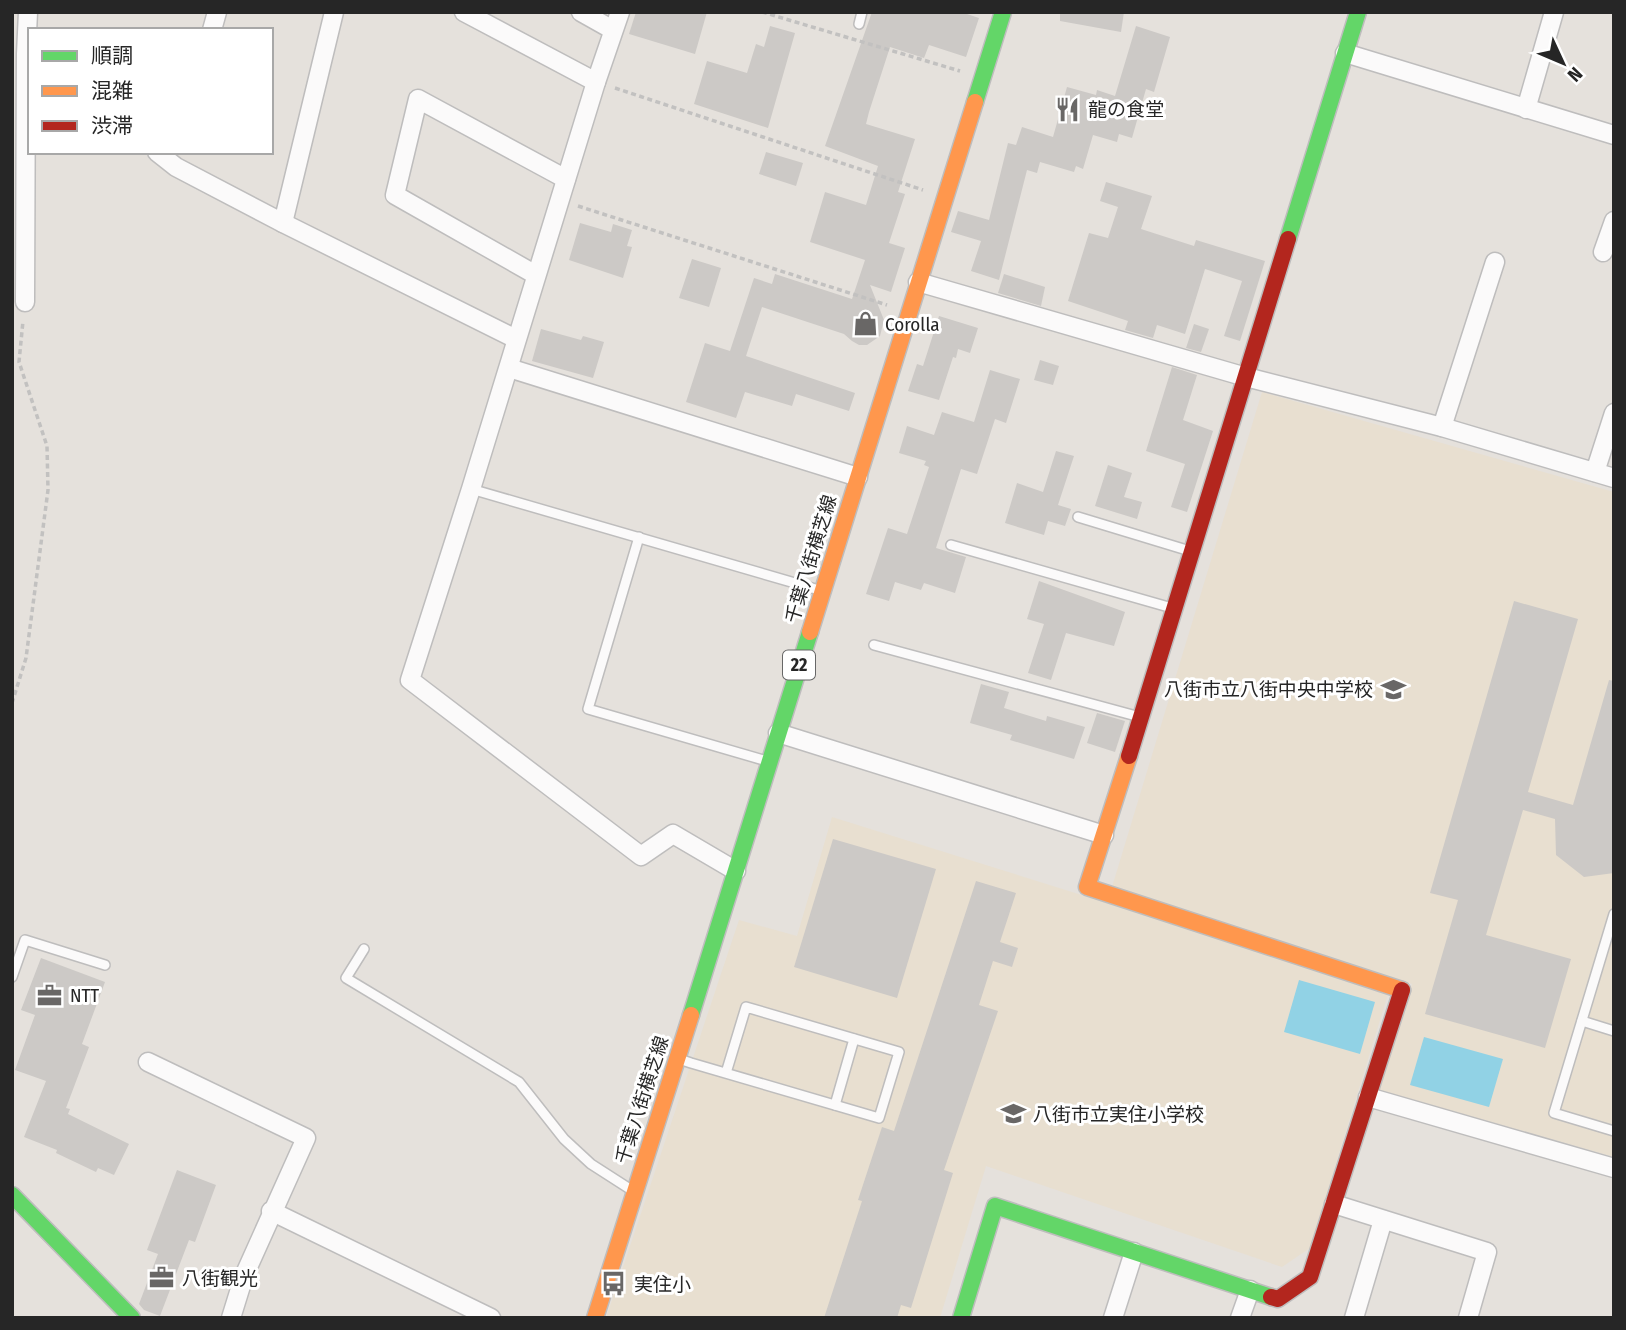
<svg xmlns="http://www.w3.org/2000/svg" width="1626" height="1330" font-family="'Fira Sans Condensed','Noto Sans JP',sans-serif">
	<rect width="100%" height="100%" fill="#e5e1dc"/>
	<g fill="#e8dfd0">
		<path d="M 1262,392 L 1614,492 L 1614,1157 L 1377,1090 L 1412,984 L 1112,887 Z"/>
		<path d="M 832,817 L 1389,991 L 1310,1248 L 1282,1267 L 986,1166 L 940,1318 L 606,1318 L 739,920 L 797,936 Z"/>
	</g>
	<g fill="#91d2e5">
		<path d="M 1299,980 L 1375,1002 L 1360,1054 L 1284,1032 Z"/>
		<path d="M 1424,1037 L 1503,1059 L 1489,1107 L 1410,1085 Z"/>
	</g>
	<g fill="#ccc9c6">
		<path d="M 636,12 L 707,12 L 695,54 L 629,34 Z"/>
		<path d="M 872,12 L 961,12 L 979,18 L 966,57 L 929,45 L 924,58 L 890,47 L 869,112 L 866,124 L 915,139 L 898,192 L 905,194 L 889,243 L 905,248 L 891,292 L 870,285 L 884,320 L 880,336 L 867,345 L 859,345 L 852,341 L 844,334 L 762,307 L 746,356 L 855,393 L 849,411 L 796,394 L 792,406 L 745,392 L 736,418 L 686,402 L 705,343 L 730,351 L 754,278 L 772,284 L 775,274 L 852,299 L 865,260 L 810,242 L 825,192 L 866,205 L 878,166 L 825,146 Z"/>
		<path d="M 1060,12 L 1124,12 L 1121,32 L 1060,21 Z"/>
		<path d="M 770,26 L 795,33 L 768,128 L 694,104 L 707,61 L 747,73 L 756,44 L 764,47 Z"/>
		<path d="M 1136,26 L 1170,37 L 1154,92 L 1146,89 L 1132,138 L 1119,134 L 1117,142 L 1093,135 L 1083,169 L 1076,166 L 1074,172 L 1040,162 L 1037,173 L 1027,170 L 999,280 L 971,271 L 981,241 L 951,232 L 958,211 L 989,220 L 1008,143 L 1016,145 L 1022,127 L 1053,137 L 1067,87 L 1096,95 L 1097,90 L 1115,96 Z"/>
		<path d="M 766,152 L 803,163 L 796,186 L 759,174 Z"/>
		<path d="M 1106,182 L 1152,196 L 1141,229 L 1194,246 L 1196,240 L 1265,261 L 1240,341 L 1224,336 L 1242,281 L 1205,269 L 1185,334 L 1157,325 L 1153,338 L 1125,330 L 1128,321 L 1068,301 L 1089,233 L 1108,238 L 1118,207 L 1100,201 Z"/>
		<path d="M 580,223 L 611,232 L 613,224 L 632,230 L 627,246 L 632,247 L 623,278 L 569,260 Z"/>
		<path d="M 692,259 L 721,268 L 709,307 L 679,298 Z"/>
		<path d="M 1004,274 L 1045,287 L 1041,306 L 998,293 Z"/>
		<path d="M 939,316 L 978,328 L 970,353 L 958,349 L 956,358 L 953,357 L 939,400 L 908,391 L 917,364 L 923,366 Z"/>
		<path d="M 1194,324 L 1209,329 L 1201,352 L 1186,348 Z"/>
		<path d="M 541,329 L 581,340 L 583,336 L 604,342 L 593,378 L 532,361 Z"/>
		<path d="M 1040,360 L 1059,366 L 1053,385 L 1034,380 Z"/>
		<path d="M 1172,367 L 1197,375 L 1183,420 L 1213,431 L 1187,512 L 1171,507 L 1185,464 L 1146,451 Z"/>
		<path d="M 990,370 L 1020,379 L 1006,423 L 995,419 L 977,474 L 961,469 L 936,548 L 966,557 L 955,593 L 924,583 L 921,590 L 895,582 L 889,601 L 866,594 L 888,528 L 907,534 L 929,467 L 924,465 L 926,461 L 899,453 L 907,426 L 934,435 L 942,412 L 974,422 Z"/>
		<path d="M 1056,451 L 1074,456 L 1058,505 L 1071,509 L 1065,526 L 1048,521 L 1044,535 L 1005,523 L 1017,483 L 1043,492 Z"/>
		<path d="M 1108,465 L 1132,473 L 1124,497 L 1142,502 L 1137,519 L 1095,506 Z"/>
		<path d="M 1039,581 L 1125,612 L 1114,646 L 1066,633 L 1051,680 L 1028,673 L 1044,624 L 1027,619 Z"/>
		<path d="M 1514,601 L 1578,619 L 1528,792 L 1573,805 L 1609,680 L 1614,681 L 1614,873 L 1584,877 L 1556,855 L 1555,819 L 1523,810 L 1486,935 L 1571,959 L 1545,1048 L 1425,1014 L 1458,900 L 1430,893 Z"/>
		<path d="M 981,684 L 1009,692 L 1004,708 L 1046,721 L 1047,716 L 1085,727 L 1074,759 L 1010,740 L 1012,735 L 970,723 Z"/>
		<path d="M 1097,713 L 1125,721 L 1115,752 L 1087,743 Z"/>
		<path d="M 833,839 L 936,869 L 897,998 L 794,967 Z"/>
		<path d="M 976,881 L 1016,893 L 1000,942 L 1018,948 L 1012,967 L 993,961 L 979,1005 L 998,1011 L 944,1170 L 953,1173 L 911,1308 L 901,1305 L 897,1318 L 824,1318 L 862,1201 L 858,1200 L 882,1127 L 894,1131 Z"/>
		<path d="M 41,958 L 105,982 L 82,1044 L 89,1047 L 66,1108 L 70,1109 L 68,1114 L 129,1144 L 114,1175 L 98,1168 L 96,1172 L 56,1153 L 57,1150 L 24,1137 L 46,1081 L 15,1070 L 35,1015 L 21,1010 Z"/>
		<path d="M 177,1170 L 216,1185 L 195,1242 L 189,1240 L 160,1316 L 144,1310 L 139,1304 L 158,1254 L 147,1250 Z"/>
	</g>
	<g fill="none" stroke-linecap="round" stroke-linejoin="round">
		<defs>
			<g id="lane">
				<path d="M 859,24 L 862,12"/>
				<path d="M 471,489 L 819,590"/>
				<path d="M 1078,517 L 1190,551"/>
				<path d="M 639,537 L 588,709 L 767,761"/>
				<path d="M 951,545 L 1172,608"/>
				<path d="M 874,645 L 1140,717"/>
				<path d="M 1614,914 L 1554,1113 L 1614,1131"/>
				<path d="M 364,949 L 346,978 L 519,1082 L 564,1139 L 591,1164 L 633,1191"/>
				<path d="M 12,977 L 25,940 L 105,965"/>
				<path d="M 1582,1021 L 1614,1031"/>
				<path d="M 679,1059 L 691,1063 L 879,1118 L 899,1052 L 746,1007 L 726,1073"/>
				<path d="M 835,1105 L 854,1039"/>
			</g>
			<g id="street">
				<path d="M 464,12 L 596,82"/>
				<path d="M 581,12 L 613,30"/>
				<path d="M 620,12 L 596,82 L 471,489 L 410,680 L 641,856 L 673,834 L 736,871"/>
				<path d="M 212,30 L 217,12"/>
				<path d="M 1345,53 L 1614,135"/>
				<path d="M 1526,109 L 1554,12"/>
				<path d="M 157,152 L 176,167 L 283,223 L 516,339"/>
				<path d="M 283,223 L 334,12"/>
				<path d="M 1603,252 L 1614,221"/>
				<path d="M 536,275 L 395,195 L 418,99 L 566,179"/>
				<path d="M 918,282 L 1246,377 L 1442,427 L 1614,478"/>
				<path d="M 25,302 L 26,54 L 28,12"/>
				<path d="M 509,368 L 858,477"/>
				<path d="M 1442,427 L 1495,262"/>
				<path d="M 1595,472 L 1614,413"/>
				<path d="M 778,733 L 1104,835"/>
				<path d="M 148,1062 L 306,1138 L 244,1276 L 231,1318"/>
				<path d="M 1368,1097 L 1614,1168"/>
				<path d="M 1334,1204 L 1487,1252 L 1468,1318"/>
				<path d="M 271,1211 L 491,1318"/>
				<path d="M 1113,1318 L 1134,1252"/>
				<path d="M 1240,1318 L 1250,1290"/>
				<path d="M 1354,1318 L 1383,1220"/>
			</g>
			<g id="fast">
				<path d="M 975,102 L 1003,12"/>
				<path d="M 1288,239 L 1358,12"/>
				<path d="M 691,1015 L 810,632"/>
				<path d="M 12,1195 L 132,1318"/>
				<path d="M 961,1318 L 995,1206 L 1271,1297"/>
			</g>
			<g id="slow">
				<path d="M 810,632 L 975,102"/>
				<path d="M 1129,756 L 1087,887 L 1402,990"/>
				<path d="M 595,1318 L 691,1015"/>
			</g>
			<g id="jam">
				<path d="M 1129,756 L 1288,239"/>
				<path d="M 1271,1297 L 1278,1299 L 1310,1277 L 1402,990"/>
			</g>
		</defs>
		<use href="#lane" stroke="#bebdbd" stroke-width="12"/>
		<use href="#street" stroke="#bebdbd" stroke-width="21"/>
		<use href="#fast" stroke="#bebdbd" stroke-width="19"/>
		<use href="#slow" stroke="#bebdbd" stroke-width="19"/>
		<use href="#jam" stroke="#bebdbd" stroke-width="19"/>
		<g stroke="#c2c1c0" stroke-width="3.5" stroke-dasharray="5 3.5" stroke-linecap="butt">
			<path d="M 762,12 L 960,71"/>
			<path d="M 615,88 L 923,190"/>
			<path d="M 578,206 L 887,305"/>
			<path d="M 12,703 L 26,658 L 48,490 L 47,446 L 19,362 L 23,321"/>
		</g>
		<use href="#lane" stroke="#fbfafa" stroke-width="9"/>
		<use href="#street" stroke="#fbfafa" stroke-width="18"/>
		<use href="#fast" stroke="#63d668" stroke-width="16"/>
		<use href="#slow" stroke="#ff974d" stroke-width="16"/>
		<use href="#jam" stroke="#b3261e" stroke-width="16"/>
	</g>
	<defs>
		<symbol id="restaurant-bare" viewBox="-9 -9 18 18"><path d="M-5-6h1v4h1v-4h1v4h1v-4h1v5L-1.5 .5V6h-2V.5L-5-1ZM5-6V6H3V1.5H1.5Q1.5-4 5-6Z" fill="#696766" stroke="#fff" stroke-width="2.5" paint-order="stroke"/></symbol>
		<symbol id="shop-bare" viewBox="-9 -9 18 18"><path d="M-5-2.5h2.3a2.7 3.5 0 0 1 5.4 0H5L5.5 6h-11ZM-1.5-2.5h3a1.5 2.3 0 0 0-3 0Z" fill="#696766" stroke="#fff" stroke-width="2.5" paint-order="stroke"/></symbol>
		<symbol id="school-bare" viewBox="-9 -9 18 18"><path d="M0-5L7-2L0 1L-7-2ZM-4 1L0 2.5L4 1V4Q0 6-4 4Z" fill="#696766" stroke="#fff" stroke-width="2.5" paint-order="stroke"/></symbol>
		<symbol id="office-bare" viewBox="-9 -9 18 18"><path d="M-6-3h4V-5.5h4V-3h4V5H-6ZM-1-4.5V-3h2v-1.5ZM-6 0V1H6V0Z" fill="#696766" stroke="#fff" stroke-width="2.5" paint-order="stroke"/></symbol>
		<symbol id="bus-bare" viewBox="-9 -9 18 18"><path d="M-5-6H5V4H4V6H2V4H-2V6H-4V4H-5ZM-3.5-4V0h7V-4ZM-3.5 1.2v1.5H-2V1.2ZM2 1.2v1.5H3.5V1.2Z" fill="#696766" stroke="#fff" stroke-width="2.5" paint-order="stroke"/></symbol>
	</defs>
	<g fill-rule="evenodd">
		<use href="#restaurant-bare" x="1050" y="92" width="35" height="35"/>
		<use href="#shop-bare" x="848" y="306" width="35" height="35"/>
		<use href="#school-bare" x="1376" y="672" width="35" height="35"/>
		<use href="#office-bare" x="32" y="978" width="35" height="35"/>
		<use href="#school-bare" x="996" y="1096" width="35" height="35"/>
		<use href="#office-bare" x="144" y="1260" width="35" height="35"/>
		<use href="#bus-bare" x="596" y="1266" width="35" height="35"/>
	</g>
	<g text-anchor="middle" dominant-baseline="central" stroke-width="6" stroke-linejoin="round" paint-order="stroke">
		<rect fill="#fff" stroke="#676767" stroke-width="2" x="783" y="650.5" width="32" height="29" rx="5"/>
		<g font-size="18" font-weight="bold" fill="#262626">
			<text x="799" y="665">22</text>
		</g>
		<g font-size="19" fill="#262626" stroke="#fff" text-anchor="start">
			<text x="1088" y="109">龍の食堂</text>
			<text x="885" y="324">Corolla</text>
			<text x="1373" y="689" text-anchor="end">八街市立八街中央中学校</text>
			<text x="70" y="995">NTT</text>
			<text x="1033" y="1114">八街市立実住小学校</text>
			<text x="182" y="1278">八街観光</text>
			<text x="634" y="1284">実住小</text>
		</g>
		<g font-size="19" fill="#262626" stroke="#fff">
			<text transform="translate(811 559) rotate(-73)">千葉八街横芝線</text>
			<text transform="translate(642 1100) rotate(-72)">千葉八街横芝線</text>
		</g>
	</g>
	<rect width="1626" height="1330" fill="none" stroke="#262626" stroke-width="28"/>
	<rect x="28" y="28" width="245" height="126" fill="#ffffff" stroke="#a8a8a8" stroke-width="2"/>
	<rect x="42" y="51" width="35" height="10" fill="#63d668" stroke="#a8a8a8" stroke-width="2"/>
	<text x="91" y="63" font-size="21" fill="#262626">順調</text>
	<rect x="42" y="86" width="35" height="10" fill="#ff974d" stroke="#a8a8a8" stroke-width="2"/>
	<text x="91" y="98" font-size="21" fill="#262626">混雑</text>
	<rect x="42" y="121" width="35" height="10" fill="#b3261e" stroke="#a8a8a8" stroke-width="2"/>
	<text x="91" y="133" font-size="21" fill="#262626">渋滞</text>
	<g transform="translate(1563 63) rotate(134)" stroke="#ffffff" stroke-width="5" paint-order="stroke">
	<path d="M0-5L12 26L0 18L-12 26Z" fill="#262626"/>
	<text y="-10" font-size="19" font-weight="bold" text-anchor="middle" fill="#262626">N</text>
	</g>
</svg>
